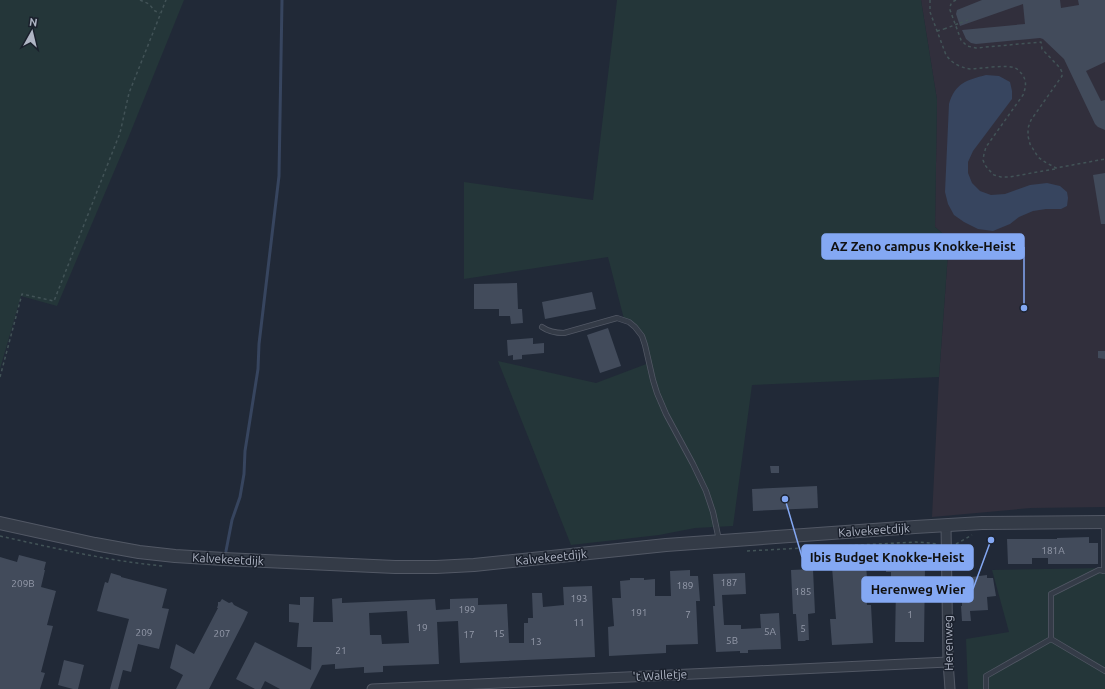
<svg xmlns="http://www.w3.org/2000/svg" width="1105" height="689" font-family="Ubuntu,sans-serif">
	<rect width="100%" height="100%" fill="#212937"/>
	<path fill="#312f3c" d="M 921,0 L 1105,0 L 1105,507 L 1031,508 L 932,517 L 939,377 L 949,239 L 935,227 L 937,100 Z"/>
	<g fill="#243639">
		<path d="M 0,0 L 184,0 L 127,141 L 57,306 L 21,296 L 0,369 Z"/>
		<path d="M 617,0 L 921,0 L 937,100 L 935,227 L 949,239 L 939,377 L 752,385 L 733,526 L 695,528 L 659,535 L 571,545 L 498,361 L 596,383 L 649,363 L 645,345 L 635,327 L 624,319 L 608,257 L 464,279 L 464,182 L 593,200 Z"/>
		<path d="M 1105,568 L 1105,689 L 968,689 L 966,639 L 1009,632 L 992,570 Z"/>
	</g>
	<path fill="#37455f" d="M 986,75 L 999,76 L 1010,82 L 1012,91 L 1012,99 L 973,151 L 968,162 L 968,173 L 972,183 L 980,191 L 991,195 L 1005,194 L 1030,185 L 1047,183 L 1060,186 L 1067,192 L 1068,198 L 1067,206 L 1061,209 L 1046,209 L 1033,211 L 1019,217 L 1010,224 L 993,231 L 978,229 L 964,222 L 954,215 L 948,204 L 945,192 L 949,104 C 955,83 967,80 986,75 Z"/>
	<g fill="none" stroke-linecap="round" stroke-linejoin="round">
		<path stroke="#37455f" stroke-width="3" d="M 226,551 L 232,520 L 240,497 L 244,474 L 245,451 L 258,369 L 259,344 L 279,176 L 282,0"/>
	</g>
	<g fill="#424b5b" fill-rule="evenodd">
		<path d="M 982,0 L 1060,0 L 1061,8 L 1079,5 L 1078,0 L 1105,0 L 1105,62 L 1086,71 L 1101,101 L 1105,100 L 1105,130 L 1098,127 L 1095,124 L 1064,59 L 1043,39 L 1040,38 L 976,44 L 971,43 L 966,39 L 962,30 L 1025,24 L 1023,4 L 960,26 L 956,14 L 957,10 Z"/>
		<path d="M 1105,173 L 1105,224 L 1101,224 L 1093,175 Z"/>
		<path d="M 517,283 L 518,309 L 522,309 L 523,323 L 511,324 L 510,316 L 499,316 L 499,309 L 474,309 L 474,284 Z"/>
		<path d="M 592,292 L 596,309 L 545,319 L 542,302 Z"/>
		<path d="M 608,328 L 621,366 L 600,373 L 587,335 Z"/>
		<path d="M 533,338 L 533,344 L 544,343 L 544,353 L 522,355 L 522,359 L 513,360 L 513,355 L 508,356 L 507,340 Z"/>
		<path d="M 1098,351 L 1105,351 L 1105,359 L 1098,358 Z"/>
		<path d="M 770,466 L 779,466 L 779,473 L 771,473 Z"/>
		<path d="M 817,486 L 818,508 L 753,511 L 752,489 Z"/>
		<path d="M 1089,537 L 1089,543 L 1098,543 L 1098,564 L 1048,564 L 1048,558 L 1032,558 L 1032,564 L 1008,564 L 1007,539 L 1057,539 L 1057,538 Z"/>
		<path d="M 19,555 L 46,562 L 44,570 L 45,570 L 41,587 L 56,591 L 47,625 L 53,626 L 41,672 L 45,673 L 40,689 L 0,689 L 0,557 L 17,562 Z"/>
		<path d="M 907,564 L 922,564 L 925,567 L 924,642 L 895,642 L 896,586 L 893,586 L 893,578 L 891,577 L 891,572 L 886,572 L 886,565 L 906,565 Z"/>
		<path d="M 866,565 L 867,578 L 865,578 L 867,605 L 871,605 L 873,643 L 832,645 L 830,619 L 836,619 L 832,567 Z"/>
		<path d="M 813,569 L 815,613 L 808,614 L 809,640 L 805,640 L 806,641 L 798,641 L 796,614 L 793,614 L 791,570 Z"/>
		<path d="M 690,570 L 690,576 L 698,576 L 700,601 L 696,601 L 698,644 L 666,645 L 666,653 L 609,656 L 608,627 L 614,626 L 612,598 L 621,598 L 620,581 L 630,580 L 630,578 L 644,578 L 644,580 L 655,579 L 655,596 L 671,596 L 670,571 Z"/>
		<path d="M 111,573 L 121,576 L 121,577 L 167,589 L 162,608 L 169,609 L 159,649 L 138,644 L 131,672 L 123,670 L 118,689 L 110,689 L 129,619 L 97,611 L 105,582 L 108,583 Z"/>
		<path d="M 745,573 L 746,594 L 722,595 L 724,625 L 741,625 L 741,629 L 761,628 L 760,614 L 779,613 L 781,649 L 748,650 L 748,653 L 740,653 L 740,651 L 716,652 L 713,606 L 715,606 L 713,574 Z"/>
		<path d="M 987,575 L 987,578 L 993,578 L 996,596 L 987,597 L 988,610 L 970,611 L 971,621 L 962,621 L 961,606 L 962,606 L 962,599 L 963,599 L 963,594 L 966,594 L 964,578 Z"/>
		<path d="M 592,586 L 595,657 L 460,663 L 458,621 L 437,622 L 439,664 L 383,666 L 383,672 L 364,673 L 364,667 L 335,669 L 335,664 L 322,665 L 310,689 L 280,689 L 265,681 L 261,689 L 255,689 L 236,679 L 255,642 L 311,670 L 312,647 L 297,647 L 299,623 L 289,622 L 289,604 L 300,605 L 300,597 L 314,597 L 313,622 L 333,622 L 332,599 L 342,598 L 342,603 L 435,599 L 436,610 L 450,609 L 450,599 L 478,598 L 478,605 L 507,604 L 509,643 L 524,643 L 524,623 L 528,623 L 528,618 L 533,618 L 532,593 L 542,593 L 543,607 L 564,605 L 563,587 ZM 407,611 L 409,643 L 382,644 L 381,635 L 370,635 L 369,613 Z"/>
		<path d="M 222,599 L 229,603 L 232,602 L 234,605 L 248,612 L 244,621 L 209,689 L 176,689 L 183,675 L 170,668 L 176,644 L 194,654 L 218,608 L 217,608 L 218,605 L 218,602 L 220,602 Z"/>
		<path d="M 64,660 L 84,665 L 78,689 L 73,689 L 58,685 Z"/>
	</g>
	<g fill="none" stroke-linecap="round" stroke-linejoin="round">
		<defs>
			<g id="service">
				<path d="M 542,327 C 549,332 556,333 564,333 L 617,318 L 629,322 L 635,327 L 642,336 L 645,345 L 653,380 L 657,393 L 666,414 L 693,464 L 706,491 L 713,512 L 719,540"/>
				<path d="M 1104,522 L 1104,571"/>
				<path d="M 1051,639 L 1105,671"/>
				<path d="M 986,689 L 986,676 L 1051,639 L 1051,594 L 1099,570 L 1105,571"/>
			</g>
			<g id="minor">
				<path d="M 946,525 L 948,662 L 950,689"/>
				<path d="M 372,689 L 948,662"/>
			</g>
			<path id="tertiary" d="M 0,523 L 95,544 L 139,552 L 175,556 L 224,559 L 395,567 L 436,567 L 474,565 L 666,545 L 915,527 L 982,523 L 1105,522"/>
		</defs>
		<use href="#service" stroke="#525865" stroke-width="6"/>
		<use href="#minor" stroke="#525865" stroke-width="11"/>
		<use href="#tertiary" stroke="#525865" stroke-width="14"/>
		<g stroke="#425357" stroke-width="1.5" stroke-dasharray="3 3" stroke-linecap="butt">
			<path d="M 140,0 L 149,4 L 155,11 L 160,13"/>
			<path d="M 930,0 L 930,12 L 946,55 C 952,63 959,67 970,69 C 980,69 1006,64 1015,68 C 1018,69 1020,72 1022,74 C 1027,81 1026,87 1023,95 L 986,147 L 984,154 L 983,160 L 985,165 L 989,170 L 994,175 L 1001,177 L 1009,177 L 1055,169"/>
			<path d="M 956,0 C 951,2 950,5 950,10 L 961,40 L 967,46 L 976,48 L 1041,42 L 1042,49 L 1060,68 L 1062,72 L 1062,76 L 1031,120 L 1028,128 L 1028,136 L 1030,144 L 1038,157 L 1045,162 L 1056,168 L 1105,159"/>
			<path d="M 960,23 L 968,20"/>
			<path d="M 937,31 L 944,29"/>
			<path d="M 0,377 L 22,294 L 54,301 L 120,133 L 129,93 L 166,0"/>
			<path d="M 0,536 C 54,548 108,561 163,566"/>
			<path d="M 956,544 L 972,535"/>
			<path d="M 747,551 L 916,542 L 929,543 L 937,544"/>
		</g>
		<use href="#service" stroke="#343b47" stroke-width="4.5"/>
		<use href="#minor" stroke="#343b47" stroke-width="9"/>
		<use href="#tertiary" stroke="#343b47" stroke-width="12"/>
		<path stroke="#425357" stroke-width="1.5" stroke-dasharray="3 3" stroke-linecap="butt" d="M 944,29 L 960,23"/>
	</g>
	<g text-anchor="middle" dominant-baseline="central" stroke-width="3" stroke-linejoin="round" paint-order="stroke">
		<g font-size="10" fill="#949aaa">
			<text x="1053" y="550">181A</text>
			<text x="729" y="582">187</text>
			<text x="23" y="583">209B</text>
			<text x="685" y="585">189</text>
			<text x="803" y="591">185</text>
			<text x="579" y="598">193</text>
			<text x="467" y="609">199</text>
			<text x="639" y="612">191</text>
			<text x="688" y="614">7</text>
			<text x="910" y="614">1</text>
			<text x="579" y="622">11</text>
			<text x="422" y="627">19</text>
			<text x="803" y="628">5</text>
			<text x="770" y="631">5A</text>
			<text x="144" y="632">209</text>
			<text x="222" y="633">207</text>
			<text x="499" y="633">15</text>
			<text x="469" y="634">17</text>
			<text x="732" y="640">5B</text>
			<text x="536" y="641">13</text>
			<text x="341" y="650">21</text>
		</g>
		<g font-size="12" fill="#afb5c4" stroke="#1a202c">
			<text transform="translate(874 530) rotate(-4)">Kalvekeetdijk</text>
			<text transform="translate(551 557) rotate(-6)">Kalvekeetdijk</text>
			<text transform="translate(228 559) rotate(3)">Kalvekeetdijk</text>
			<text transform="translate(948 643) rotate(-91)">Herenweg</text>
			<text transform="translate(660 675) rotate(-3)">'t Walletje</text>
		</g>
	</g>
	<path fill="none" stroke="#84a8f3" stroke-width="1.5" d="M1024 308L1024 247M785 499L802 557M991 540L973 589"/>
	<g fill="#84a8f3" stroke="#1a202c" stroke-width="1.5">
		<circle cx="1024" cy="308" r="4"/>
		<circle cx="785" cy="499" r="4"/>
		<circle cx="991" cy="540" r="4"/>
	</g>
	<g fill="#84a8f3" stroke="#84a8f3" stroke-width="1.5">
		<rect x="822" y="234" width="202" height="25" rx="4"/>
		<rect x="802" y="545" width="171" height="25" rx="4"/>
		<rect x="862" y="577" width="111" height="25" rx="4"/>
	</g>
	<g font-size="13" text-anchor="middle" font-weight="bold" fill="#111">
		<text x="923" y="251">AZ Zeno campus Knokke-Heist</text>
		<text x="887" y="562">Ibis Budget Knokke-Heist</text>
		<text x="918" y="594">Herenweg Wier</text>
	</g>
	<g transform="translate(32 32) rotate(8)" stroke="#1a202c" stroke-width="3" paint-order="stroke">
	<path d="M0-3L7 15L0 10L-7 15Z" fill="#afb5c4"/>
	<text y="-6" font-size="11" font-weight="bold" text-anchor="middle" fill="#afb5c4">N</text>
	</g>
</svg>
